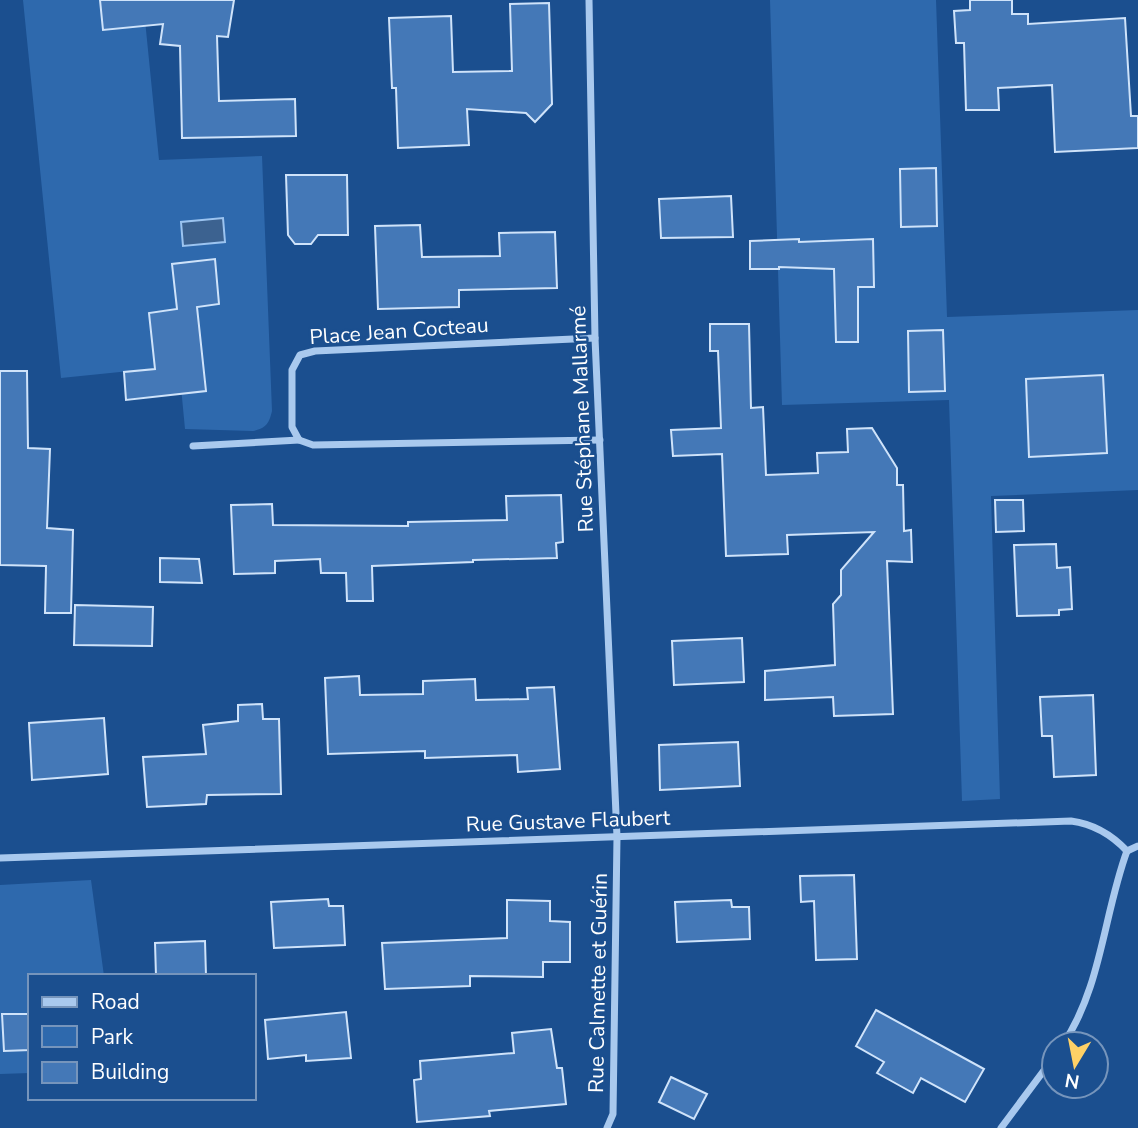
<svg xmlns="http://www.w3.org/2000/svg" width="1138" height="1128" font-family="'Nunito Sans',sans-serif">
	<rect width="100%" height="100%" fill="#1b4f8f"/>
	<g fill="#2e69ad">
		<path d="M 23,0 L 143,0 L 159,160 L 262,156 L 272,411 C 269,424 266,428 253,431 L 185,429 L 179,366 L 61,378 Z"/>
		<path d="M 770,0 L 936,0 L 947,317 L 1138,310 L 1138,490 L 991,496 L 1000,799 L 962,801 L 949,400 L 782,405 Z"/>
		<path d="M 91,880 L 104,976 L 30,976 L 30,1073 L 0,1074 L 0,885 Z"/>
	</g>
	<path fill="#3c6290" stroke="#9cc4f0" stroke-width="2" d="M 223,218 L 225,242 L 183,246 L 181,222 Z"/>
	<g fill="#4478b7" stroke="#cfe3fa" stroke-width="2">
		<path d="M 100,0 L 234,0 L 228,37 L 217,36 L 219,101 L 295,99 L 296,136 L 182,138 L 180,46 L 160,44 L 163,24 L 103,30 Z"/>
		<path d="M 970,0 L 1012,0 L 1012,14 L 1028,14 L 1028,24 L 1125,18 L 1131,116 L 1138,116 L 1138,148 L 1055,152 L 1052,85 L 998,88 L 999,110 L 966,110 L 964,43 L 956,43 L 954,11 L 970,10 Z"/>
		<path d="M 549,3 L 552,104 L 535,122 L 526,113 L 467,109 L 469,145 L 398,148 L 396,88 L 392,88 L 389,18 L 451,16 L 453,72 L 512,71 L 510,4 Z"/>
		<path d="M 936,168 L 937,226 L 901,227 L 900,169 Z"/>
		<path d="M 286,175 L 347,175 L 348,235 L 318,235 L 311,244 L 295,244 L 288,235 Z"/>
		<path d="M 731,196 L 733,237 L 661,238 L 659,199 Z"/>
		<path d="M 420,225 L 422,257 L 500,256 L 499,233 L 555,232 L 557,288 L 459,290 L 459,307 L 378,309 L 375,226 Z"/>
		<path d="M 799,239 L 799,242 L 873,239 L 874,287 L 858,287 L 858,342 L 836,342 L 834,269 L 779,267 L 779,269 L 750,269 L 750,241 Z"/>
		<path d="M 215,259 L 219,304 L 197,307 L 206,391 L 126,400 L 124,372 L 155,369 L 149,313 L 177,309 L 172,264 Z"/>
		<path d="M 710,324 L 749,324 L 751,408 L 763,407 L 766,475 L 818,473 L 817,453 L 848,452 L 847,429 L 872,428 L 897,468 L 897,485 L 903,485 L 904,531 L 911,530 L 912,562 L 887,561 L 893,714 L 834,716 L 833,697 L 765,700 L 765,671 L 835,665 L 833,604 L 841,595 L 841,570 L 874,532 L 787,535 L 788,554 L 726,556 L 722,454 L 673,456 L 671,430 L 721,428 L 718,351 L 710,351 Z"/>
		<path d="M 943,330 L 945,391 L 909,392 L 908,331 Z"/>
		<path d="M 0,371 L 27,371 L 28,448 L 50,449 L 47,528 L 73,530 L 71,613 L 45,613 L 46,566 L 0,565 Z"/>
		<path d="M 1103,375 L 1107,453 L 1029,457 L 1026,379 Z"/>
		<path d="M 561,495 L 563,542 L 556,543 L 557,558 L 473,560 L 473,562 L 372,566 L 373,601 L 347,601 L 346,573 L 321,573 L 320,559 L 275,561 L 275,573 L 234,574 L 231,505 L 272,504 L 273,525 L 408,526 L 408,522 L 507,520 L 506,496 Z"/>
		<path d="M 995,500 L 1023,500 L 1024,531 L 996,532 Z"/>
		<path d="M 1056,544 L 1057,568 L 1070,567 L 1072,609 L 1059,610 L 1059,615 L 1017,616 L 1014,545 Z"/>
		<path d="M 160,558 L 199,559 L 202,583 L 160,582 Z"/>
		<path d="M 75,605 L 153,607 L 152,646 L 74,645 Z"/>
		<path d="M 742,638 L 744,682 L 674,685 L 672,641 Z"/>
		<path d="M 359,676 L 360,695 L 423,694 L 423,681 L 475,679 L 476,700 L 528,699 L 527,688 L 554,687 L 560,769 L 518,772 L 517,755 L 425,758 L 425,751 L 328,754 L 325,678 Z"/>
		<path d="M 1093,695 L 1096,775 L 1054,777 L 1052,736 L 1042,736 L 1040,697 Z"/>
		<path d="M 262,704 L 263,719 L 279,719 L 281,794 L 207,795 L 206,804 L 147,807 L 143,757 L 206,754 L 203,725 L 238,721 L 238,705 Z"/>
		<path d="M 104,718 L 108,774 L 32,780 L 29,723 Z"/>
		<path d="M 738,742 L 740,786 L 660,790 L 659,745 Z"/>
		<path d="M 854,875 L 857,959 L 816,960 L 814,901 L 801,902 L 800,876 Z"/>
		<path d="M 328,899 L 329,906 L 343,906 L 345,945 L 274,948 L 271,902 Z"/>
		<path d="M 507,900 L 550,901 L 550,921 L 570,922 L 570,962 L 543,962 L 543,977 L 470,976 L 470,986 L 385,989 L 382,943 L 507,938 Z"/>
		<path d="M 731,900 L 732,907 L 749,907 L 750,939 L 677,942 L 675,902 Z"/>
		<path d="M 205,941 L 206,976 L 156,976 L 155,943 Z"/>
		<path d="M 876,1010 L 984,1069 L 965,1102 L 921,1078 L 913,1093 L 877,1073 L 884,1062 L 856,1046 Z"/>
		<path d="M 346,1012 L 351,1058 L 306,1061 L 306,1055 L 268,1059 L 265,1020 Z"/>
		<path d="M 2,1014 L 30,1014 L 30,1050 L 4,1051 Z"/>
		<path d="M 551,1029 L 557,1068 L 562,1068 L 566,1104 L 489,1111 L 490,1116 L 417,1122 L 414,1080 L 421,1079 L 420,1061 L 514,1053 L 512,1033 Z"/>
		<path d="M 671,1077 L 707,1094 L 694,1119 L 659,1102 Z"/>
	</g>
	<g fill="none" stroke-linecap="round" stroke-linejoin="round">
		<g stroke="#a9c9ee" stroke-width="7">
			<path d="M 589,0 L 595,338 L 617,837 L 613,1114 L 607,1128"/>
			<path d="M 595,338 L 315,351 L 300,355 L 292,370 L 292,427 L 299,440 L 313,445 L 600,440"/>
			<path d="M 193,446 L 299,440"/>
			<path d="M 1127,851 L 1138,846"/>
			<path d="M 0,858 L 1071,821 C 1094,824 1111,834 1127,851"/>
			<path d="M 1063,1044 C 1101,989 1104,913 1127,851"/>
			<path d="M 1001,1128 L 1054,1057"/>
		</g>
	</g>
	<g text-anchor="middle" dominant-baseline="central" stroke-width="5" stroke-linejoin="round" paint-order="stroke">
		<g font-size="21" fill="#fff" stroke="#1b4f8f">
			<text transform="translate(399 331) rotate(-4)">Place Jean Cocteau</text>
			<text transform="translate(582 419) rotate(-92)">Rue Stéphane Mallarmé</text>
			<text transform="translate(568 821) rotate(-2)">Rue Gustave Flaubert</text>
			<text transform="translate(598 983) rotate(-89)">Rue Calmette et Guérin</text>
		</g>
	</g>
	<rect x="28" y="974" width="228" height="126" fill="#1b4f8f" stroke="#7695bc" stroke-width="2"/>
	<rect x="42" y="997" width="35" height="10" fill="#a9c9ee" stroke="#7695bc" stroke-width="2"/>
	<text x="91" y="1009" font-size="21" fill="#ffffff">Road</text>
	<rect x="42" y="1026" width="35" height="21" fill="#2e69ad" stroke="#7695bc" stroke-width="2"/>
	<text x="91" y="1044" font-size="21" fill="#ffffff">Park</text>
	<rect x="42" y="1062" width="35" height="21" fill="#4478b7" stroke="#7695bc" stroke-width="2"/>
	<text x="91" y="1079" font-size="21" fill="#ffffff">Building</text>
	<g transform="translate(1075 1065) rotate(190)"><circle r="33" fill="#1b4f8f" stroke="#7695bc" stroke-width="2"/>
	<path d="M0-5L12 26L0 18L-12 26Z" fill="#ffd166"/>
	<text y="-10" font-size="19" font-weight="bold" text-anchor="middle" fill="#ffffff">N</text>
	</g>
</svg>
